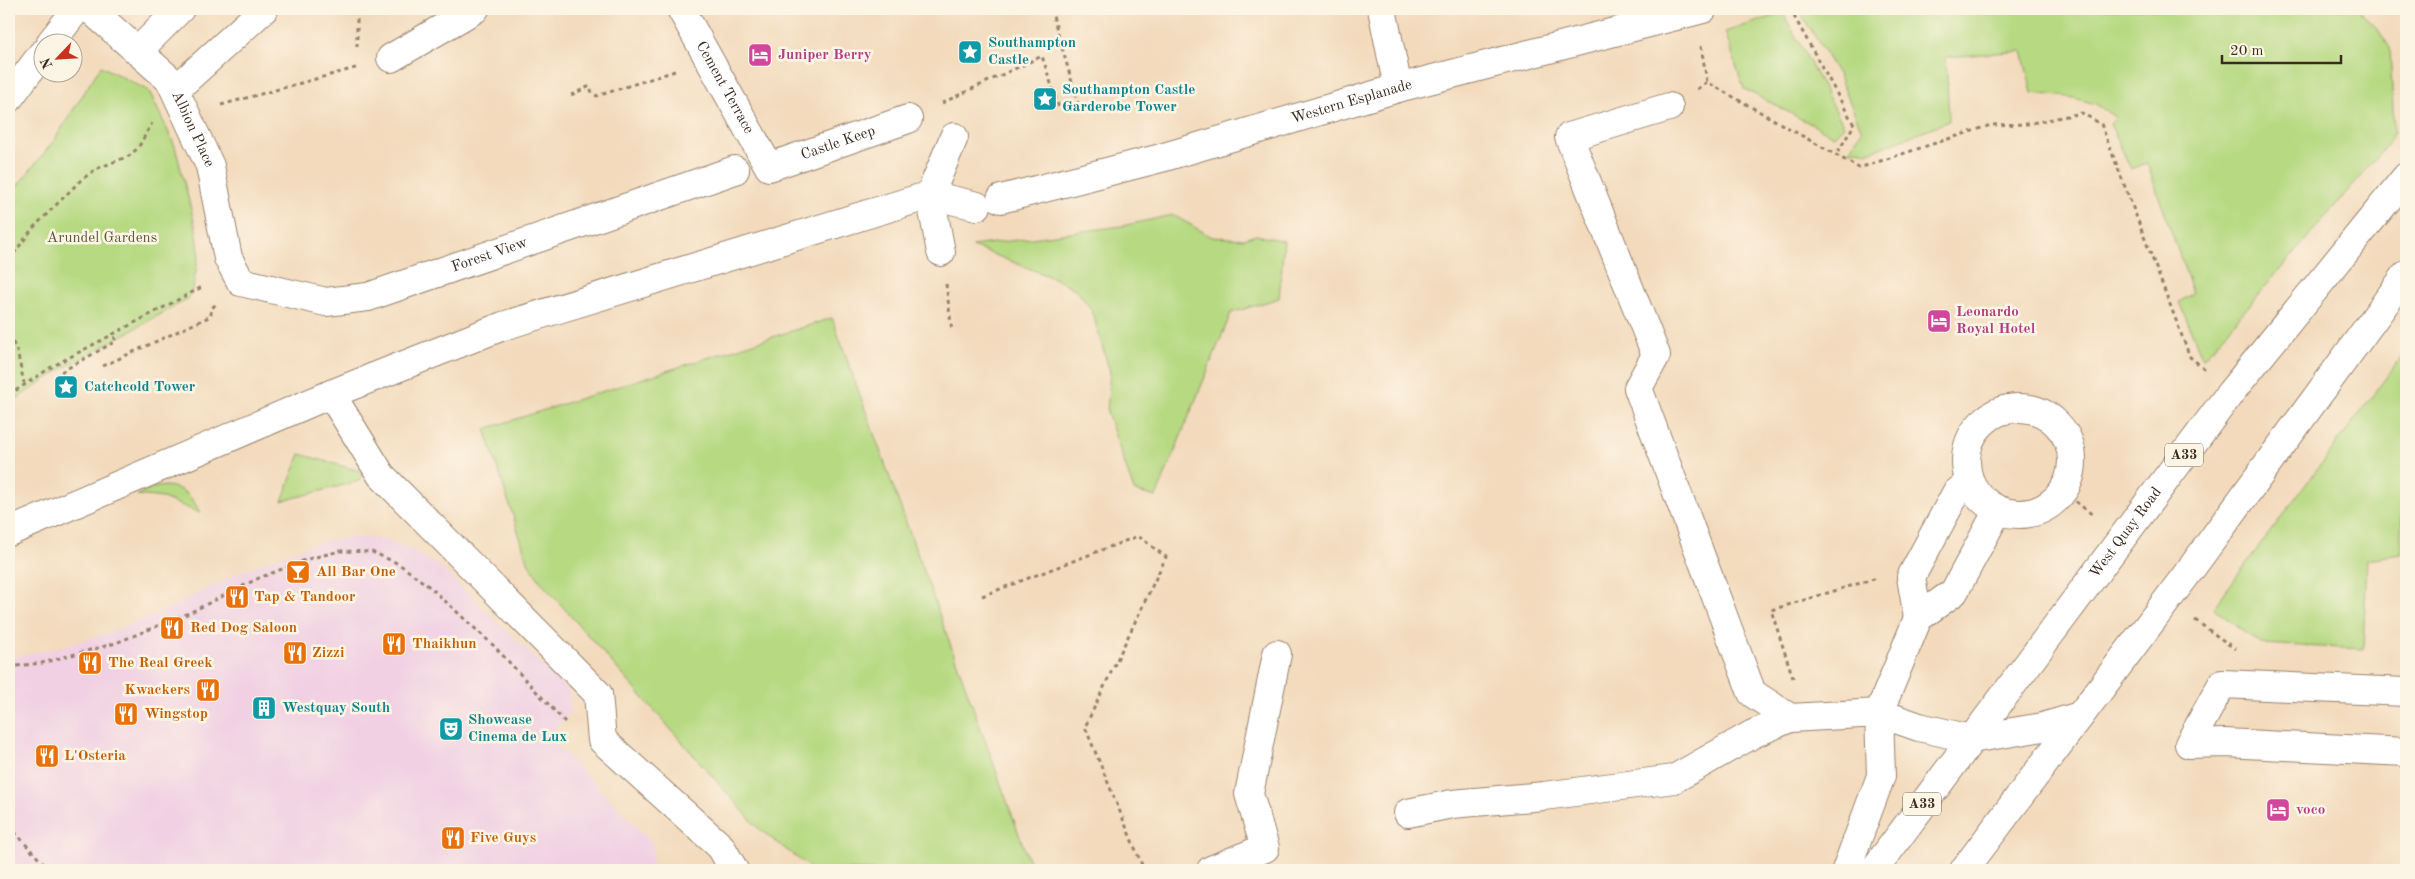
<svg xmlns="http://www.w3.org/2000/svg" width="2415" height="879" font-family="'Old Standard TT',serif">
	<rect width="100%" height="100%" fill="#fcf5e5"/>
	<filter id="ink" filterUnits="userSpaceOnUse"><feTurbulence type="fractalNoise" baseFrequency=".02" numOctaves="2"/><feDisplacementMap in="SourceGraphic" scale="10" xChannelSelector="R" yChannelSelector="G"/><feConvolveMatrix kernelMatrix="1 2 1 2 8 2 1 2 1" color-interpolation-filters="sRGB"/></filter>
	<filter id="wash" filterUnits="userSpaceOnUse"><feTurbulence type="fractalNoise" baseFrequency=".0096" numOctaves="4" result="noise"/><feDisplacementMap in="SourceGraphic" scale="20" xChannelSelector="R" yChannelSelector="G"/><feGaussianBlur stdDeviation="1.12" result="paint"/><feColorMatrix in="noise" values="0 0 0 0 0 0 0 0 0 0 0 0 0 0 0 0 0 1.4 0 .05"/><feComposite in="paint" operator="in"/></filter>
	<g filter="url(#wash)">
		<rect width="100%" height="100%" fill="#f3dabc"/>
		<path fill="#f1d0e3" d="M 355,537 L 384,540 L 412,550 L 440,567 L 569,691 L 570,713 L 548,736 L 653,844 L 651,870 L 9,870 L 9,658 L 65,646 L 109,633 L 155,615 L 243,571 L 285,554 L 323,541 Z"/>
		<g fill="#b6d981" stroke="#788250">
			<path d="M 1798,9 L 2357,9 L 2377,28 L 2390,48 L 2394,131 L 2388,144 L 2203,359 L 2179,302 L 2193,293 L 2147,163 L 2131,169 L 2110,124 L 2116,118 L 2096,104 L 2069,97 L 2032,93 L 2022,51 L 1946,57 L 1949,121 L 1867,153 L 1859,150 L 1849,151 L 1862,131 L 1838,74 Z"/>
			<path d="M 1783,13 L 1844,126 L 1834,136 L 1744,89 L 1725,32 Z"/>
			<path d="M 101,66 L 149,91 L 175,146 L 197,233 L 199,253 L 193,288 L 188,299 L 55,373 L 9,404 L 9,196 L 53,142 Z"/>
			<path d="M 1173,215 L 1212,237 L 1244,239 L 1256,235 L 1284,241 L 1279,298 L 1231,313 L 1156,497 L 1134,491 L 1107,412 L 1110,372 L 1092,311 L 1077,290 L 1056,279 L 972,246 L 1122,226 Z"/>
			<path d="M 832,318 L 1032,870 L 813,870 L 758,828 L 540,581 L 528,562 L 485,429 Z"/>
			<path d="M 2406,351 L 2406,494 L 2402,494 L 2401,554 L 2367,559 L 2363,649 L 2261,644 L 2213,608 Z"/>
			<path d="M 300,454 L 363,472 L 359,481 L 282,501 Z"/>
			<path d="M 165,486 C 183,487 193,497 200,513 L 163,498 L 137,495 L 152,488 Z"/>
		</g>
	</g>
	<g filter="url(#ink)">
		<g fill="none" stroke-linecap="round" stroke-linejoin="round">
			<defs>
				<g id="minor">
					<path id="s1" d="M 90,9 L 170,80 L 210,166 L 228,258 L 241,282 L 326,302 L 368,297 L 735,170"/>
					<path id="s2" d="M 681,9 L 769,167 L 908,119"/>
					<path d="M 1382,9 L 1398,88"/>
					<path d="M 51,42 L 77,9"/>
					<path d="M 138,51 L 180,9"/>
					<path d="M 391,58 L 475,9"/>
					<path d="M 175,90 L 264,9"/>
					<path d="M 9,98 L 42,54"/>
					<path d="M 1669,107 L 1569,137 L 1656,355 L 1638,388 L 1752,693 L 1790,718"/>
					<path id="s3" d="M 1001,199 L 1161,158 L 1398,88 L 1703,9"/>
					<path d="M 941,252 L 930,195 L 954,137"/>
					<path d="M 331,394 L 381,475 L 598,694 L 602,740 L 721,847 L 734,870"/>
					<circle cx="2019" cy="461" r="53"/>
					<path d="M 9,532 L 331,394 L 503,326 L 930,195 L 977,206"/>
					<path d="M 1918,618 L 1911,577 L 1956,493 L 1970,482"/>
					<path d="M 2406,692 L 2222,684 L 2189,744 L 2225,743 L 2406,752"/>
					<path d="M 1408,813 L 1452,804 L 1544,796 L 1674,779 L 1753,734 L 1790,718 L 1879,713 L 1919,727 L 1971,739 L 2043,727 L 2080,716"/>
					<path d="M 1211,870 L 1265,848 L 1249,794 L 1277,654"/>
					<path d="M 1846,870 L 1881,776 L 1879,713 L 1918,618 L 1954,592 L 1998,510"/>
				</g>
				<g id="highway">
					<path id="s4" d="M 1874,870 L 2231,392 L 2406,177"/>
					<path d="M 1964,870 L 2193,566 L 2406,275"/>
				</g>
			</defs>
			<use href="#minor" stroke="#97826d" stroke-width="30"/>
			<use href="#highway" stroke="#97826d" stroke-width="30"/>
			<g stroke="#97826d" stroke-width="3" stroke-dasharray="4 4" stroke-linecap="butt">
				<path d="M 1051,9 L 1078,103"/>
				<path d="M 1790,9 L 1854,125 L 1836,155"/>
				<path d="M 1701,46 L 1707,82 L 1859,168 L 1991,125 L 2027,124 L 2082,113 L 2101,124 L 2190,357 L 2205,369"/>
				<path d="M 357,47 L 357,9"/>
				<path d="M 1697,89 L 1707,82"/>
				<path d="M 571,95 L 590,86 L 592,93 L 597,96 L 675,71"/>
				<path d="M 942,103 L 1042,56 L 1059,108"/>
				<path d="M 221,105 L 359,67"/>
				<path d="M 9,260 L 33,228 L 81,180 L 96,169 L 129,156 L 138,148 L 152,123"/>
				<path d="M 946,284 L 952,331"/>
				<path d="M 9,335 L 17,351 L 24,383"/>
				<path d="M 103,366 L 211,316 L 211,309 L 216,304"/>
				<path d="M 66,387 L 61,372 L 116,341 L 113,334"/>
				<path d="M 9,395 L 53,366 L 204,286"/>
				<path d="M 2063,492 L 2093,515"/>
				<path d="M 982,596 L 1138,536 L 1166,557 L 1085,727 L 1144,870"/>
				<path d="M 2195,620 L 2235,649"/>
				<path d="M 9,667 L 42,663 L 116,643 L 189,613 L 259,578 L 308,559 L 340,551 L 372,552 L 399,564 L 431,588 L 494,646 L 565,722"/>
				<path d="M 1793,678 L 1771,610 L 1877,578"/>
				<path d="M 9,826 L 49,870"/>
			</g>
			<use href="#minor" stroke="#fff" stroke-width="28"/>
			<use href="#highway" stroke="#fff" stroke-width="28"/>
		</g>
	</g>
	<defs>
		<symbol id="sight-square" viewBox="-11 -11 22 22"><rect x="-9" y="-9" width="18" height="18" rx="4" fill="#0f9aa8" stroke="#fcf5e5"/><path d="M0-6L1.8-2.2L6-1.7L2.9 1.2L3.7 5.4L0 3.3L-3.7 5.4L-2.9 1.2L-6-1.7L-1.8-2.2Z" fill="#fff"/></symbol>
		<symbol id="hotel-square" viewBox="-11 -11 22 22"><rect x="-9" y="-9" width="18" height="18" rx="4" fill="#d1479c" stroke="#fcf5e5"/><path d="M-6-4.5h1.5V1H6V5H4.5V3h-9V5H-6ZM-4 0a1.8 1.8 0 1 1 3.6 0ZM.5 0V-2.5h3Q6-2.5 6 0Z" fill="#fff"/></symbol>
		<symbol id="bar-square" viewBox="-11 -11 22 22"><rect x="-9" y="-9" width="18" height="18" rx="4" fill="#e8710a" stroke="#fcf5e5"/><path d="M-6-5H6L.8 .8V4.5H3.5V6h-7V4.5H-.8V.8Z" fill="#fff"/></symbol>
		<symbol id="restaurant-square" viewBox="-11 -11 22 22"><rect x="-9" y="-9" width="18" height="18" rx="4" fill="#e8710a" stroke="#fcf5e5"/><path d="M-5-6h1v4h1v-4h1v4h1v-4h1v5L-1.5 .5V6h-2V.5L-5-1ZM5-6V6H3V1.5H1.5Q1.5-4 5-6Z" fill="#fff"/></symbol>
		<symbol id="building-square" viewBox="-11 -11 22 22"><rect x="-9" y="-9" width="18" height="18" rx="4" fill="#0f9aa8" stroke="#fcf5e5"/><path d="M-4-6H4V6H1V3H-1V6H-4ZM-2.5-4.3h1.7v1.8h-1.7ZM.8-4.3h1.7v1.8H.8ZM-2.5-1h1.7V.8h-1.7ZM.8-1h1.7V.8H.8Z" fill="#fff"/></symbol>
		<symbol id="theatre-square" viewBox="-11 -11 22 22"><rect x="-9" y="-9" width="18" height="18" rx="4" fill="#0f9aa8" stroke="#fcf5e5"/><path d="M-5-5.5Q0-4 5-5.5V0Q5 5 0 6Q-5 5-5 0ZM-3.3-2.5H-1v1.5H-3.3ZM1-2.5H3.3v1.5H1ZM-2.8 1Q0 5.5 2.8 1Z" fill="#fff"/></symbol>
	</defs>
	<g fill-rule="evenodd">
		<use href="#sight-square" x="956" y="38" width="28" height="28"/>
		<use href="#hotel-square" x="746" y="41" width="28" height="28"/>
		<use href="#sight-square" x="1031" y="85" width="28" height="28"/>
		<use href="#hotel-square" x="1925" y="307" width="28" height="28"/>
		<use href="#sight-square" x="52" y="373" width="28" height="28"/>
		<use href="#bar-square" x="284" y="558" width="28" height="28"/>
		<use href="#restaurant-square" x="223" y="583" width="28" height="28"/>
		<use href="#restaurant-square" x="158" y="614" width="28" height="28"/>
		<use href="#restaurant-square" x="380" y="630" width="28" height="28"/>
		<use href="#restaurant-square" x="281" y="639" width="28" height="28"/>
		<use href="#restaurant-square" x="76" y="649" width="28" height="28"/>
		<use href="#restaurant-square" x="194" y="676" width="28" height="28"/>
		<use href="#building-square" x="250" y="694" width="28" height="28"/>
		<use href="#restaurant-square" x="112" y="700" width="28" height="28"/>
		<use href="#theatre-square" x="437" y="715" width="28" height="28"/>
		<use href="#restaurant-square" x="33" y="742" width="28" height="28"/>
		<use href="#hotel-square" x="2264" y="796" width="28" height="28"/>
		<use href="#restaurant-square" x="439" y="824" width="28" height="28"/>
	</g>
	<g text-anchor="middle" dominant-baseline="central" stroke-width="5" stroke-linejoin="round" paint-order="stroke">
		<g fill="#fcf5e5" stroke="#75675a" stroke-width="1">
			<rect x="2165" y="443.5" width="38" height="23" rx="4"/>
			<rect x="1903" y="792.5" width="38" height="23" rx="4"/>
		</g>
		<g font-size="14" font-weight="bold" fill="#3b2a1e">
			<text x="2184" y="455">A33</text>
			<text x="1922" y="804">A33</text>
		</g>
		<g font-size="15" font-weight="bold" fill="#0d838f" stroke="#fcf5e5" text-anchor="start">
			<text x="988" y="43">Southampton<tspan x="988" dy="17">Castle</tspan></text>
			<text x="1062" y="90">Southampton Castle<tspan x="1062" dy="17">Garderobe Tower</tspan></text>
			<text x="84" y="387">Catchcold Tower</text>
			<text x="282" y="708">Westquay South</text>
			<text x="468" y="720">Showcase<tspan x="468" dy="17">Cinema de Lux</tspan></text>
		</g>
		<g font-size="15" font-weight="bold" fill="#b23c85" stroke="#fcf5e5" text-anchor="start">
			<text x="778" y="55">Juniper Berry</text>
			<text x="1956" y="312">Leonardo<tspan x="1956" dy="17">Royal Hotel</tspan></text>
			<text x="2296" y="810">voco</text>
		</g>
		<g font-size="15" fill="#3b2a1e" stroke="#fcf5e5">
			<text stroke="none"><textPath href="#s2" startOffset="90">Cement Terrace</textPath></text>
			<text stroke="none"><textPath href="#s3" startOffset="364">Western Esplanade</textPath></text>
			<text stroke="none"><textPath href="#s1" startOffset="161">Albion Place</textPath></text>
			<text stroke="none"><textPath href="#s2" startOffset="254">Castle Keep</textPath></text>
			<text stroke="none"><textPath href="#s1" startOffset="581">Forest View</textPath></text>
			<text stroke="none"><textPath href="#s4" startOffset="421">West Quay Road</textPath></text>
		</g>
		<g font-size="15" fill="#5a5637" stroke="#fcf5e5">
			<text x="102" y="238">Arundel Gardens</text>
		</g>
		<g font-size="15" font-weight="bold" fill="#c56008" stroke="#fcf5e5" text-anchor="start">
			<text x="316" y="572">All Bar One</text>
			<text x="254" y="597">Tap &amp; Tandoor</text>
			<text x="190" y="628">Red Dog Saloon</text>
			<text x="412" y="644">Thaikhun</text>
			<text x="312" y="653">Zizzi</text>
			<text x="108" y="663">The Real Greek</text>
			<text x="190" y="690" text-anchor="end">Kwackers</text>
			<text x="144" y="714">Wingstop</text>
			<text x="64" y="756">L'Osteria</text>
			<text x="470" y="838">Five Guys</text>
		</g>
	</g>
	<rect width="2415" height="879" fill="none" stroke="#fcf5e5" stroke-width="30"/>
	<g transform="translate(58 58) rotate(245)"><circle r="24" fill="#fcf5e5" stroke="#afa495"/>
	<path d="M0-4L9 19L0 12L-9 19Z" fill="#c8321e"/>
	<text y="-8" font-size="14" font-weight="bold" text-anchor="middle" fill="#3b2a1e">N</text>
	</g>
	<path d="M2222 55v8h119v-8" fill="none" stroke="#3b2a1e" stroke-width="2.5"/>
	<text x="2230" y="55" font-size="15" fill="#3b2a1e" stroke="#fcf5e5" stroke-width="4" paint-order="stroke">20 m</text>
</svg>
